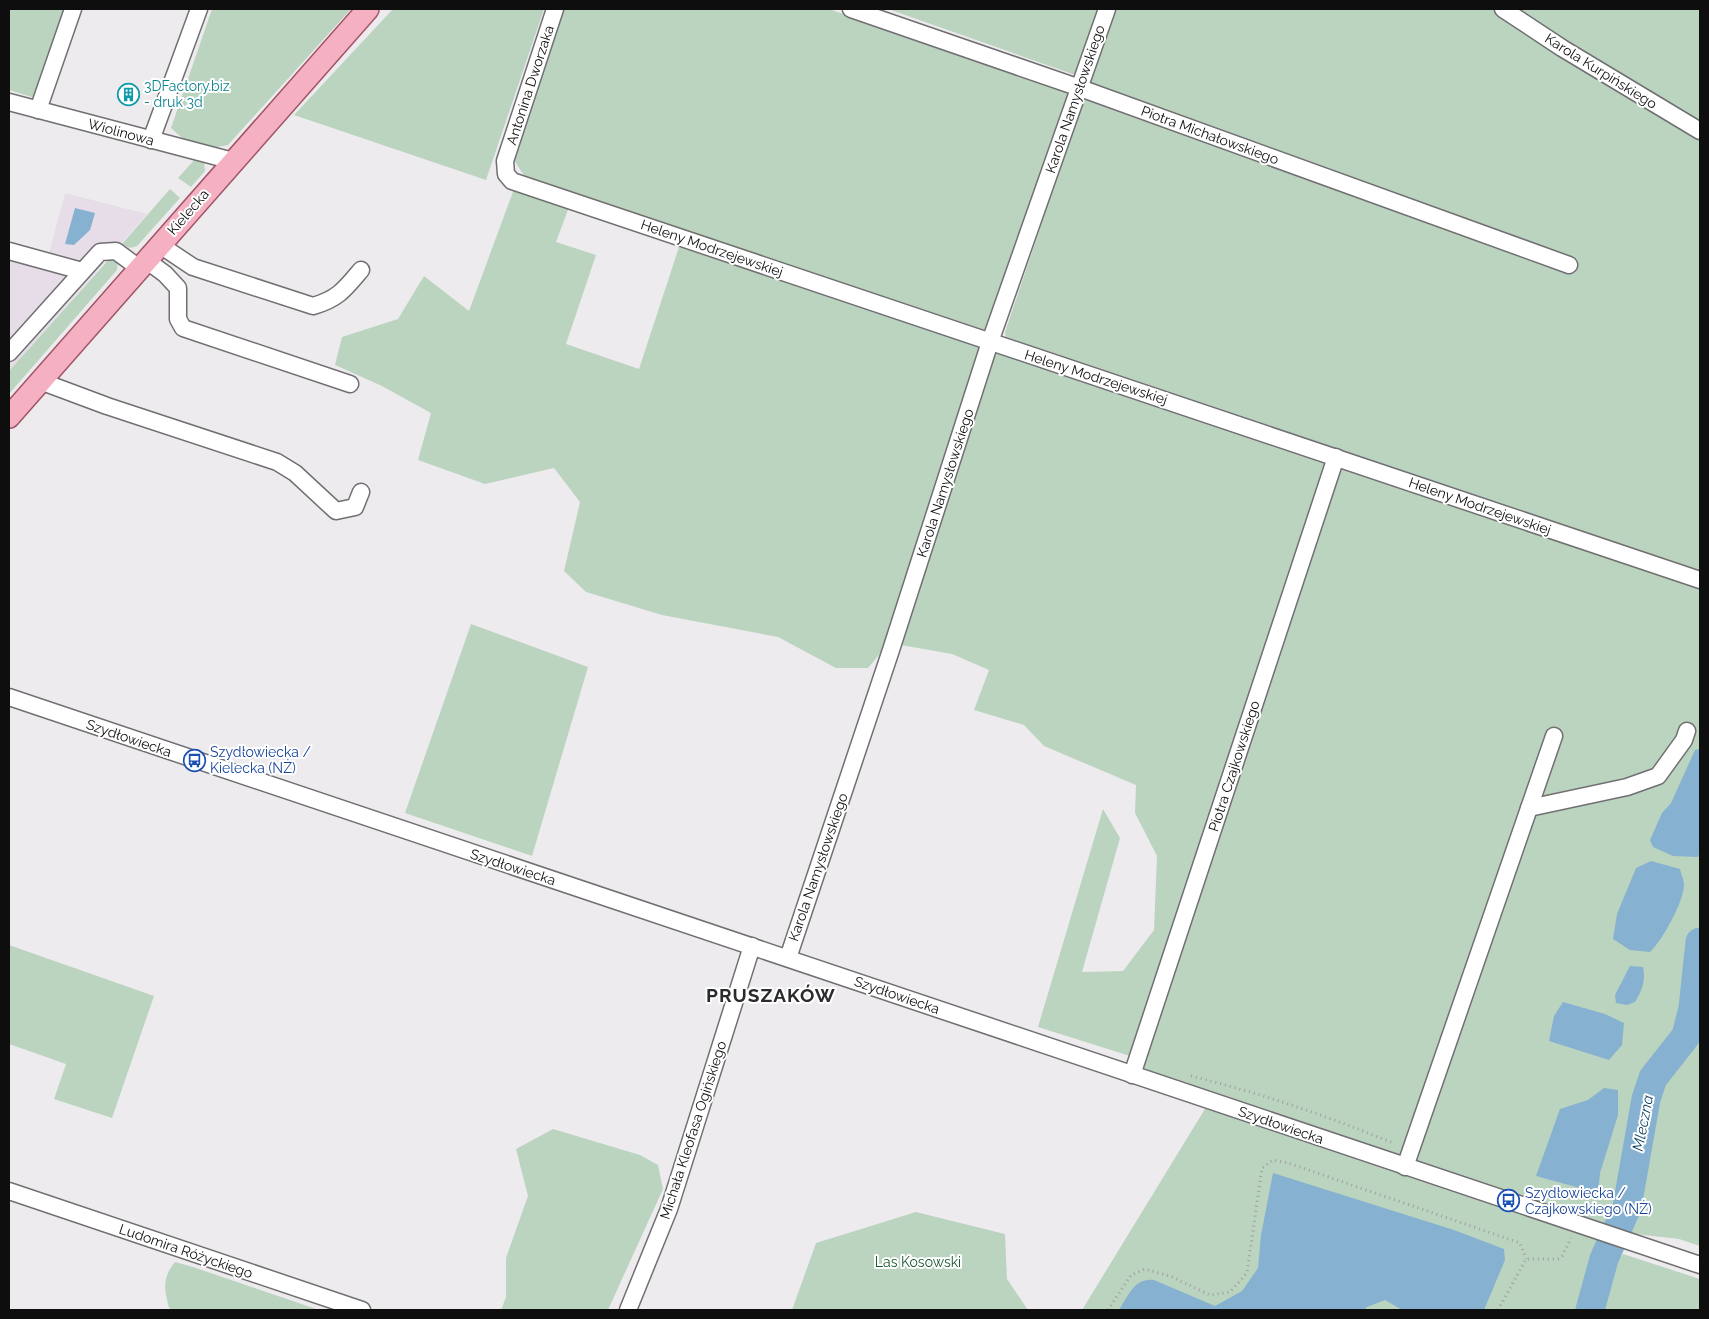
<svg xmlns="http://www.w3.org/2000/svg" width="1709" height="1319" font-family="Raleway,sans-serif">
	<rect width="100%" height="100%" fill="#eeebef"/>
	<path fill="#e6dde8" d="M 65,193 L 147,214 L 9,371 L 9,243 L 49,253 Z"/>
	<g fill="#bbd4bf">
		<path d="M 9,9 L 64,9 L 35,98 L 9,90 Z"/>
		<path d="M 212,9 L 351,9 L 228,145 C 203,151 189,146 171,128 Z"/>
		<path d="M 393,9 L 544,9 L 486,180 L 294,115 Z"/>
		<path d="M 561,9 L 829,9 L 1072,94 L 988,331 L 525,177 L 514,160 Z"/>
		<path d="M 888,9 L 1099,9 L 1078,76 Z"/>
		<path d="M 1114,9 L 1700,9 L 1700,1246 L 1679,1239 L 1626,1233 L 1617,1257 L 1620,1258 L 1623,1254 L 1700,1279 L 1700,1310 L 1082,1310 L 1208,1104 L 1135,1080 L 1341,465 L 1006,341 L 1005,332 Z"/>
		<path d="M 196,158 L 204,163 L 205,171 L 191,187 L 178,178 Z"/>
		<path d="M 170,189 L 180,198 L 137,246 L 130,248 L 122,244 Z"/>
		<path d="M 514,189 L 569,207 L 556,242 L 596,255 L 566,344 L 639,369 L 679,247 L 984,346 L 888,644 L 868,668 L 836,668 L 778,637 L 662,615 L 586,592 L 564,571 L 580,502 L 554,468 L 485,484 L 418,460 L 431,413 L 382,386 L 335,365 L 342,337 L 398,319 L 424,276 L 469,311 Z"/>
		<path d="M 111,257 L 118,260 L 117,270 L 9,394 L 9,371 Z"/>
		<path d="M 994,350 L 1328,461 L 1130,1056 L 1038,1027 L 1103,809 L 1120,838 L 1082,972 L 1123,971 L 1154,930 L 1157,856 L 1135,813 L 1136,785 L 1044,746 L 1024,725 L 974,710 L 989,670 L 952,654 L 901,645 Z"/>
		<path d="M 471,624 L 588,667 L 532,856 L 405,813 Z"/>
		<path d="M 9,945 L 154,996 L 112,1118 L 54,1099 L 66,1064 L 9,1044 Z"/>
		<path d="M 553,1129 L 640,1155 L 658,1165 L 663,1189 L 608,1310 L 501,1310 L 506,1297 L 506,1258 L 528,1196 L 516,1149 Z"/>
		<path d="M 916,1212 L 1005,1234 L 1007,1279 L 1028,1310 L 792,1310 L 816,1243 Z"/>
		<path d="M 175,1262 L 193,1267 L 319,1310 L 174,1310 L 169,1308 C 164,1289 162,1278 175,1262 Z"/>
	</g>
	<g fill="#87b1d0">
		<path d="M 75,208 L 95,213 L 90,230 L 74,245 L 65,244 Z"/>
		<path d="M 1700,749 L 1700,851 L 1698,857 L 1673,856 L 1653,847 L 1650,840 L 1662,813 L 1671,803 L 1695,750 Z"/>
		<path d="M 1651,861 L 1680,869 C 1681,874 1684,880 1684,885 C 1684,901 1662,941 1650,952 L 1630,950 L 1613,939 L 1617,914 L 1636,868 Z"/>
		<path d="M 1630,966 L 1643,967 C 1646,981 1642,990 1635,1002 L 1627,1005 L 1616,1003 L 1615,995 Z"/>
		<path d="M 1563,1002 L 1605,1014 L 1624,1023 L 1622,1045 L 1609,1060 L 1549,1041 L 1554,1016 Z"/>
		<path d="M 1604,1088 L 1618,1090 L 1618,1115 L 1600,1173 L 1598,1193 L 1536,1176 L 1560,1109 L 1588,1100 Z"/>
		<path d="M 1273,1173 L 1454,1230 L 1504,1249 L 1505,1260 L 1484,1310 L 1402,1310 L 1385,1300 L 1367,1307 L 1364,1310 L 1119,1310 C 1129,1295 1134,1278 1154,1280 L 1215,1306 L 1242,1291 L 1258,1268 L 1261,1235 Z"/>
	</g>
	<g fill="none" stroke-linecap="round" stroke-linejoin="round">
		<path stroke="#87b1d0" stroke-width="29" d="M 1590,1310 L 1604,1259 L 1627,1207 L 1646,1099 L 1653,1078 L 1686,1036 L 1693,1008 L 1700,942"/>
		<defs>
			<g id="minor">
				<path d="M 555,9 L 505,161 L 506,174 L 512,181 L 1700,580"/>
				<path d="M 851,9 L 1080,88 L 1569,265"/>
				<path d="M 1503,9 L 1562,48 L 1700,131"/>
				<path d="M 9,102 L 233,161"/>
				<path d="M 38,110 L 73,9"/>
				<path d="M 151,140 L 199,9"/>
				<path d="M 160,245 L 193,267 L 313,306 C 338,299 345,289 361,270"/>
				<path d="M 9,251 L 82,271"/>
				<path d="M 146,260 L 165,274 L 178,288 L 178,319 L 183,328 L 350,384"/>
				<path d="M 9,353 L 100,252 L 116,251 L 139,268"/>
				<path d="M 40,381 L 107,406 L 277,462 L 295,473 L 336,511 L 355,507 L 361,492"/>
				<path d="M 9,697 L 1700,1265"/>
				<path d="M 1529,808 L 1627,787 L 1658,776 L 1684,740 L 1687,731"/>
				<path d="M 788,958 L 891,650 L 990,342 L 1107,9"/>
				<path d="M 1132,1075 L 1336,457"/>
				<path d="M 1405,1167 L 1554,736"/>
				<path d="M 9,1191 L 362,1310"/>
				<path d="M 628,1310 L 669,1209 L 752,946"/>
			</g>
			<path id="major" d="M 9,417 L 368,9"/>
		</defs>
		<use href="#minor" stroke="#716f72" stroke-width="19"/>
		<use href="#major" stroke="#a05567" stroke-width="24"/>
		<g stroke="#a09ea1" stroke-width="3" stroke-dasharray="1 4" stroke-linecap="butt">
			<path d="M 1191,1076 C 1261,1093 1327,1116 1393,1143"/>
			<path d="M 1108,1310 L 1131,1275 L 1145,1269 L 1170,1276 L 1210,1295 L 1230,1292 L 1247,1273 L 1262,1168 L 1273,1160 L 1288,1163 L 1520,1243 L 1526,1259"/>
			<path d="M 1498,1310 L 1526,1259 L 1558,1259 L 1562,1256 L 1571,1238"/>
		</g>
		<use href="#minor" stroke="#fff" stroke-width="16"/>
		<use href="#major" stroke="#f5b0c1" stroke-width="21"/>
	</g>
	<defs>
		<symbol id="building-ring" viewBox="-11 -11 22 22"><circle r="9.5" fill="#fff" stroke="#0f9aa8" stroke-width="1.5"/><path d="M-4-6H4V6H1V3H-1V6H-4ZM-2.5-4.3h1.7v1.8h-1.7ZM.8-4.3h1.7v1.8H.8ZM-2.5-1h1.7V.8h-1.7ZM.8-1h1.7V.8H.8Z" fill="#0f9aa8"/></symbol>
		<symbol id="bus-ring" viewBox="-11 -11 22 22"><circle r="9.5" fill="#fff" stroke="#1a4fb4" stroke-width="1.5"/><path d="M-5-6H5V4H4V6H2V4H-2V6H-4V4H-5ZM-3.5-4V0h7V-4ZM-3.5 1.2v1.5H-2V1.2ZM2 1.2v1.5H3.5V1.2Z" fill="#1a4fb4"/></symbol>
	</defs>
	<g fill-rule="evenodd">
		<use href="#building-ring" x="116" y="82" width="25" height="25"/>
		<use href="#bus-ring" x="182" y="748" width="25" height="25"/>
		<use href="#bus-ring" x="1496" y="1188" width="25" height="25"/>
	</g>
	<g text-anchor="middle" dominant-baseline="central" stroke-width="4" stroke-linejoin="round" paint-order="stroke">
		<g font-size="14" fill="#0f0e0f" stroke="#fff">
			<text transform="translate(1601 71) rotate(32)">Karola Kurpińskiego</text>
			<text transform="translate(530 85) rotate(-72)">Antonina Dworzaka</text>
			<text transform="translate(1075 99) rotate(-71)">Karola Namysłowskiego</text>
			<text transform="translate(121 132) rotate(15)">Wiolinowa</text>
			<text transform="translate(1210 135) rotate(20)">Piotra Michałowskiego</text>
			<text transform="translate(188 212) rotate(-49)">Kielecka</text>
			<text transform="translate(712 248) rotate(19)">Heleny Modrzejewskiej</text>
			<text transform="translate(1096 377) rotate(18)">Heleny Modrzejewskiej</text>
			<text transform="translate(945 483) rotate(-72)">Karola Namysłowskiego</text>
			<text transform="translate(1480 506) rotate(19)">Heleny Modrzejewskiej</text>
			<text transform="translate(129 738) rotate(19)">Szydłowiecka</text>
			<text transform="translate(1234 766) rotate(-72)">Piotra Czajkowskiego</text>
			<text transform="translate(513 867) rotate(18)">Szydłowiecka</text>
			<text transform="translate(818 867) rotate(-71)">Karola Namysłowskiego</text>
			<text transform="translate(897 995) rotate(19)">Szydłowiecka</text>
			<text transform="translate(1281 1125) rotate(19)">Szydłowiecka</text>
			<text transform="translate(693 1130) rotate(-72)">Michała Kleofasa Ogińskiego</text>
			<text transform="translate(186 1251) rotate(19)">Ludomira Różyckiego</text>
		</g>
		<g font-size="14" fill="#0d838f" stroke="#fff" text-anchor="start">
			<text x="144" y="86">3DFactory.biz<tspan x="144" dy="16">- druk 3d</tspan></text>
		</g>
		<g font-size="14" fill="#164399" stroke="#fff" text-anchor="start">
			<text x="210" y="752">Szydłowiecka /<tspan x="210" dy="16">Kielecka (NŻ)</tspan></text>
			<text x="1525" y="1193">Szydłowiecka /<tspan x="1525" dy="16">Czajkowskiego (NŻ)</tspan></text>
		</g>
		<g font-size="14" fill="#19572d" stroke="#fff">
			<text x="918" y="1262">Las Kosowski</text>
		</g>
		<g font-size="15" font-style="italic" fill="#083e5d" stroke="#fff">
			<text transform="translate(1643 1123) rotate(-79)">Mleczna</text>
		</g>
		<g font-size="19" font-weight="bold" letter-spacing="1" fill="#2c2a2d" stroke="#fff">
			<text x="771" y="995">PRUSZAKÓW</text>
		</g>
	</g>
	<rect width="1709" height="1319" fill="none" stroke="#0f0e0f" stroke-width="20"/>
</svg>
